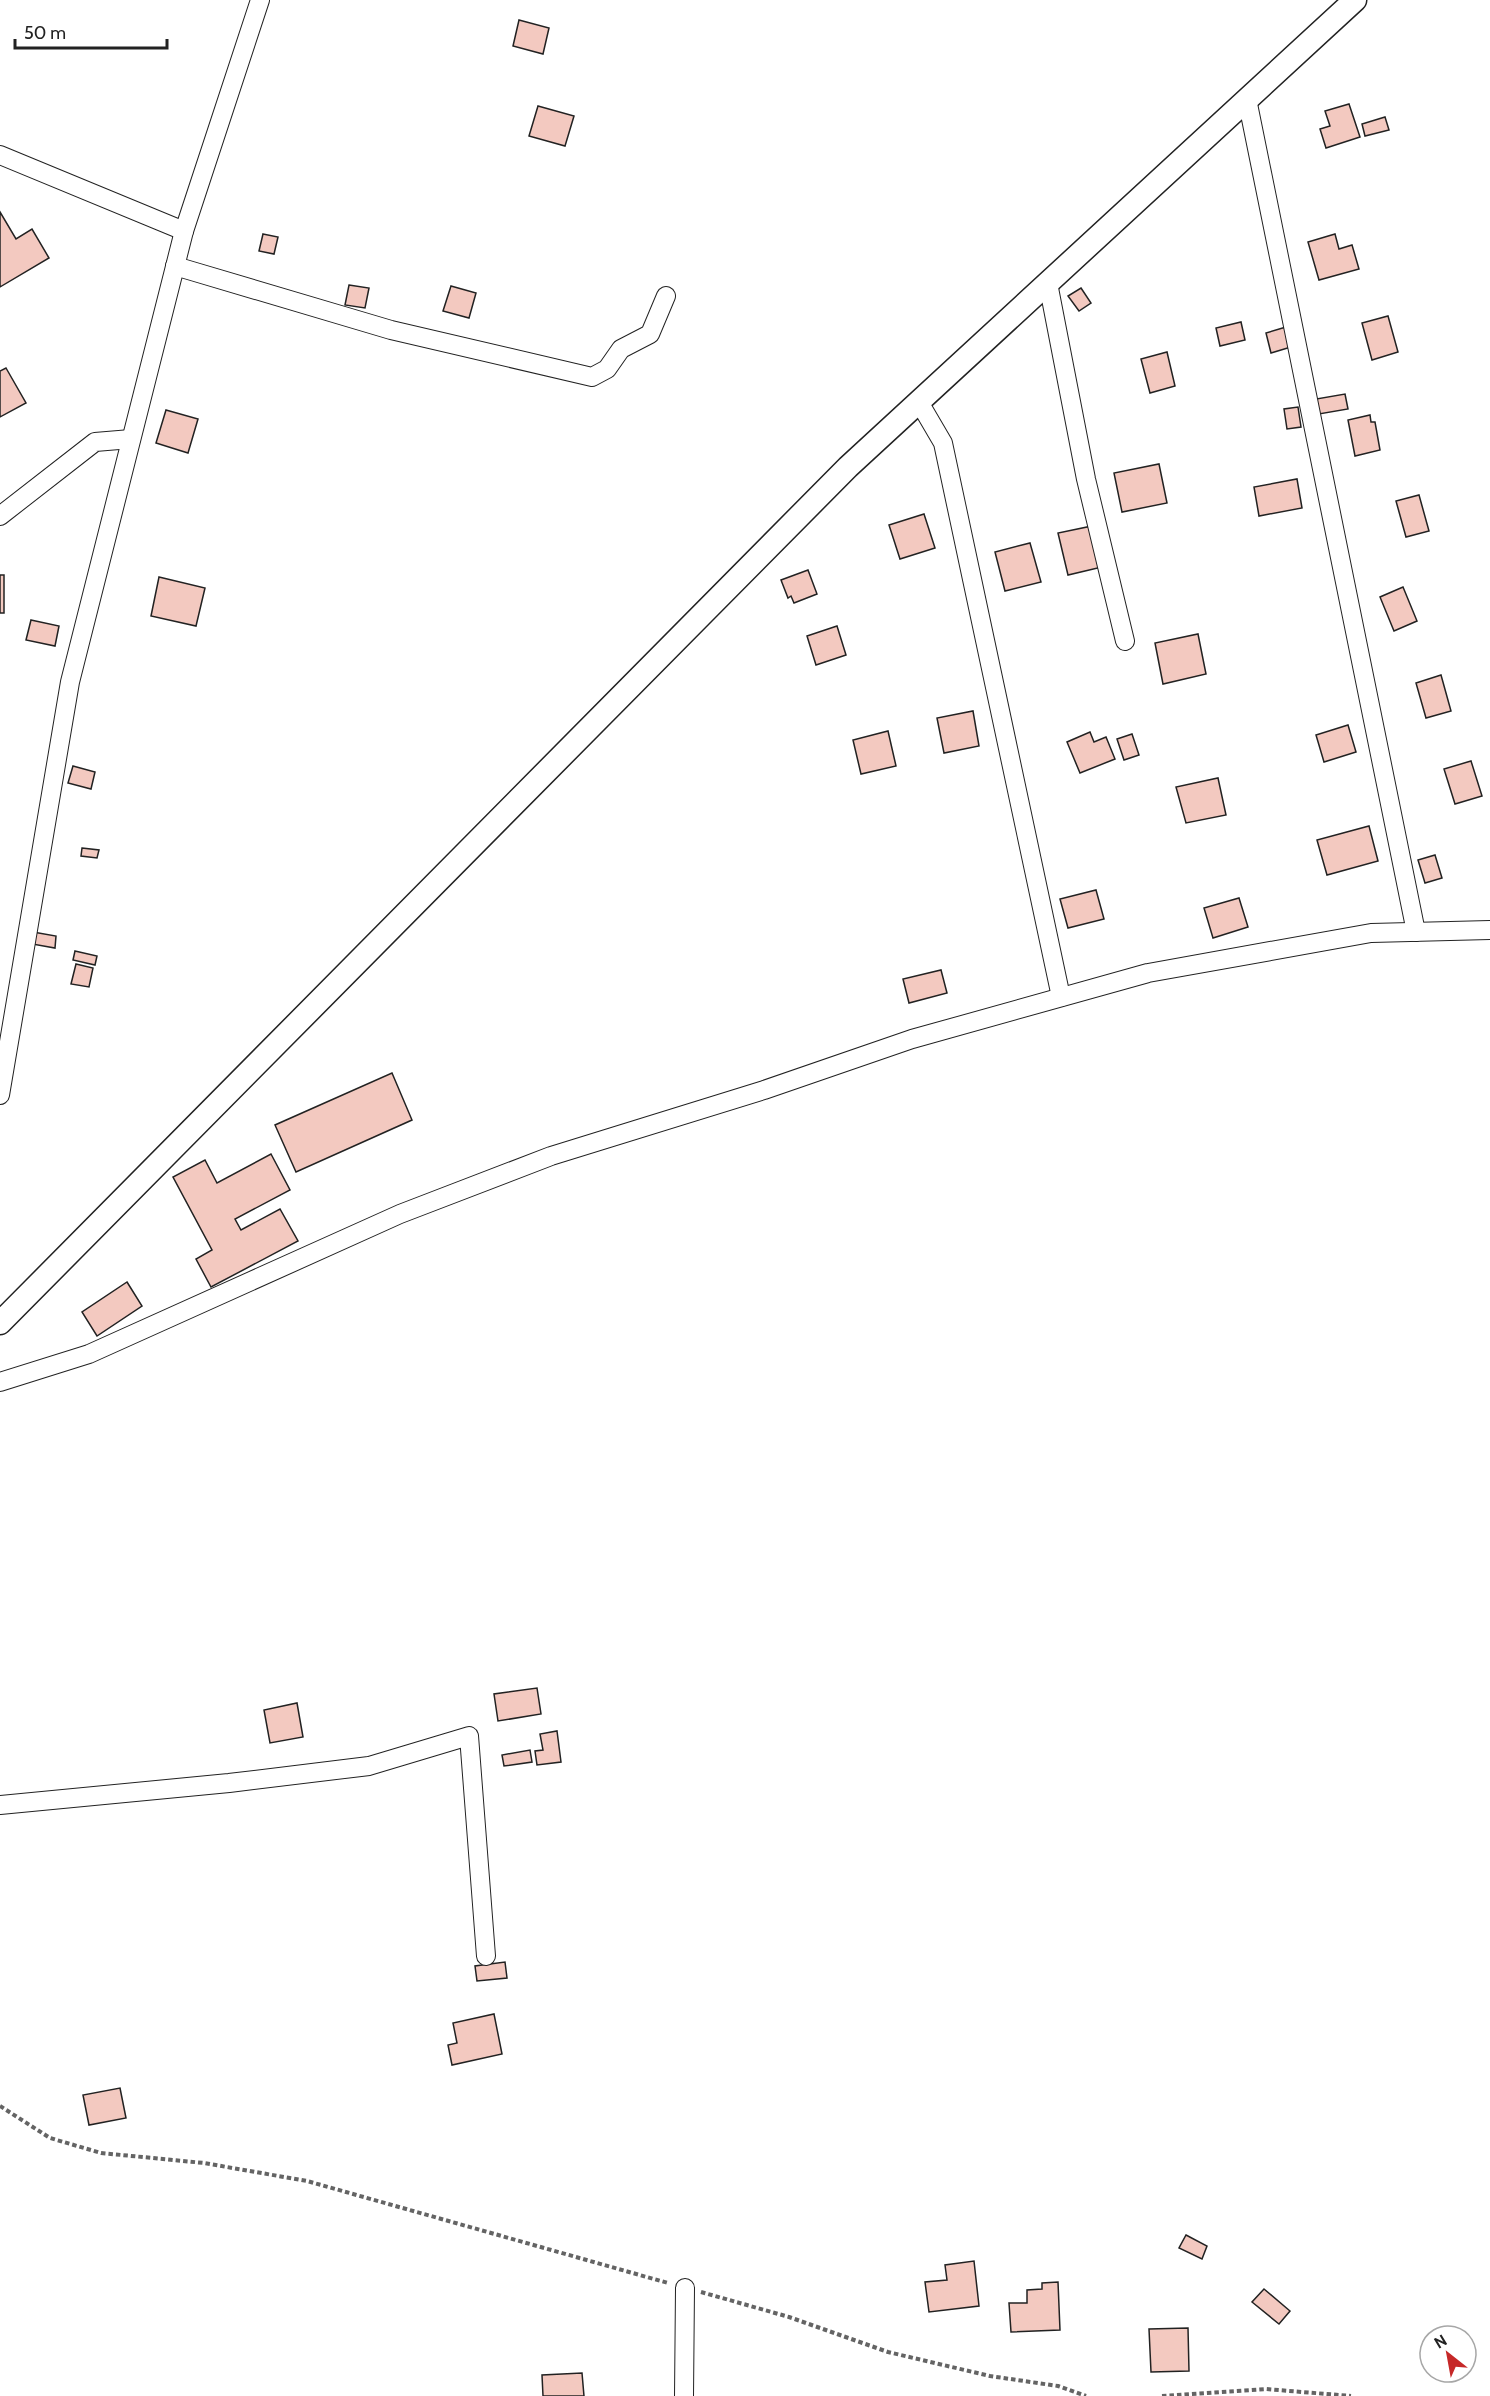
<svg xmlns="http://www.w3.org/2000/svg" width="1490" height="2396" font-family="Cabin,sans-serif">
	<rect width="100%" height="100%" fill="#fff"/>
	<g fill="#f3c9c0" stroke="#222" stroke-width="1.5">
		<path d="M 519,20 L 549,28 L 543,54 L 513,46 Z"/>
		<path d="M 1349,104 L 1360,137 L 1326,148 L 1320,129 L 1330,126 L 1325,111 Z"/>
		<path d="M 538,106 L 574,116 L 565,146 L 529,136 Z"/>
		<path d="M 1385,117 L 1389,130 L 1365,136 L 1362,124 Z"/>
		<path d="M 0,212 L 16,239 L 32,229 L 49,258 L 0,287 Z"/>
		<path d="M 263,234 L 278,237 L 274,254 L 259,251 Z"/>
		<path d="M 1335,234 L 1339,249 L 1352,245 L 1359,269 L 1319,280 L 1308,242 Z"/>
		<path d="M 349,285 L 369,288 L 365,308 L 345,305 Z"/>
		<path d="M 451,286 L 476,293 L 469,318 L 443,311 Z"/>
		<path d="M 1081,288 L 1091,303 L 1079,311 L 1068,296 Z"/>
		<path d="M 1388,316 L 1398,352 L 1372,360 L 1362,323 Z"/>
		<path d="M 1241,322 L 1245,340 L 1220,346 L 1216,328 Z"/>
		<path d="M 1286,327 L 1291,347 L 1271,353 L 1266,333 Z"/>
		<path d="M 1167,352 L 1175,386 L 1150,393 L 1141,359 Z"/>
		<path d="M 6,368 L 26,403 L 0,417 L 0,371 Z"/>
		<path d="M 1345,394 L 1348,409 L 1319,414 L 1316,399 Z"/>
		<path d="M 1298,407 L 1301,427 L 1287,429 L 1284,409 Z"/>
		<path d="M 166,410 L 198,419 L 188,453 L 156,443 Z"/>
		<path d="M 1370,415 L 1371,422 L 1375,422 L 1380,450 L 1355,456 L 1348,420 Z"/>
		<path d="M 1159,464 L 1167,503 L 1122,512 L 1114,473 Z"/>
		<path d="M 1297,479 L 1302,508 L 1259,516 L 1254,487 Z"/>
		<path d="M 1419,495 L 1429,531 L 1406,537 L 1396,501 Z"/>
		<path d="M 924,514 L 935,548 L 900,559 L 889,525 Z"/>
		<path d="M 1092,526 L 1102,567 L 1068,575 L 1058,533 Z"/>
		<path d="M 1030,543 L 1041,582 L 1005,591 L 995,552 Z"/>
		<path d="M 808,570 L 817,594 L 794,603 L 791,596 L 788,598 L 781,580 Z"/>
		<rect x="0" y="575" width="4" height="38"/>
		<path d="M 159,577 L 205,588 L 196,626 L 151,616 Z"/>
		<path d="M 1403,587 L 1417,621 L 1394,631 L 1380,597 Z"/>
		<path d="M 31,620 L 59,626 L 55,646 L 26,640 Z"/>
		<path d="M 837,626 L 846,655 L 816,665 L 807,636 Z"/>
		<path d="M 1198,634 L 1206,674 L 1163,684 L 1155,643 Z"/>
		<path d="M 1441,675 L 1451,711 L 1426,718 L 1416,683 Z"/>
		<path d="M 973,711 L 979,746 L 944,753 L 937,718 Z"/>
		<path d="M 1348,725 L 1356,752 L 1324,762 L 1316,735 Z"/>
		<path d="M 888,731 L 896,766 L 861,774 L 853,740 Z"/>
		<path d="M 1090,732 L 1094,742 L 1106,737 L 1115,759 L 1080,773 L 1067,742 Z"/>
		<path d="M 1132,734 L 1139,755 L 1124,760 L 1117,739 Z"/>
		<path d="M 1471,761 L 1482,796 L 1455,804 L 1444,769 Z"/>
		<path d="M 73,766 L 95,772 L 91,789 L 68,783 Z"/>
		<path d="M 1218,778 L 1226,815 L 1186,823 L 1176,787 Z"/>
		<path d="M 1369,826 L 1378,861 L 1327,875 L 1317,840 Z"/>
		<path d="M 82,848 L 99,850 L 97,858 L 81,856 Z"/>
		<path d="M 1435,855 L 1442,878 L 1425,883 L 1418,860 Z"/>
		<path d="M 1096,890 L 1104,919 L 1068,928 L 1060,899 Z"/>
		<path d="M 1239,898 L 1248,927 L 1213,938 L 1204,908 Z"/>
		<path d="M 33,932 L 56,936 L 55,948 L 32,944 Z"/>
		<path d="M 75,951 L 97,956 L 95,965 L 73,960 Z"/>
		<path d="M 76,964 L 93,968 L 89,987 L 71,984 Z"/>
		<path d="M 941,970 L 947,993 L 909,1003 L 903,979 Z"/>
		<path d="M 392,1073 L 412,1120 L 296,1172 L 275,1125 Z"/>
		<path d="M 271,1154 L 290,1190 L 235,1219 L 241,1230 L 280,1209 L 298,1241 L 211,1287 L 196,1259 L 212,1250 L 173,1177 L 205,1160 L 217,1183 Z"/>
		<path d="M 127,1282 L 142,1306 L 97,1336 L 82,1312 Z"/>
		<path d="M 537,1688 L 541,1714 L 498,1721 L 494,1694 Z"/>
		<path d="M 297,1703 L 303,1737 L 270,1743 L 264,1710 Z"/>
		<path d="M 557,1731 L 561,1762 L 537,1765 L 535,1751 L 543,1750 L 540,1734 Z"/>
		<path d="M 530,1750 L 532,1762 L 504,1766 L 502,1755 Z"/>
		<path d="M 505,1962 L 507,1978 L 477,1981 L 475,1966 Z"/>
		<path d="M 494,2014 L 502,2054 L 452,2065 L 448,2045 L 457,2043 L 453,2023 Z"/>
		<path d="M 120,2088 L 126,2118 L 89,2125 L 83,2095 Z"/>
		<path d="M 1186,2235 L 1207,2246 L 1202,2259 L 1179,2248 Z"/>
		<path d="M 974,2261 L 979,2306 L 929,2312 L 925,2282 L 947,2280 L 945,2265 Z"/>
		<path d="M 1058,2282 L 1060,2330 L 1011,2332 L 1009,2303 L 1027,2303 L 1027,2290 L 1042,2289 L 1042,2283 Z"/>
		<path d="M 1264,2289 L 1290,2311 L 1279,2324 L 1252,2302 Z"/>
		<path d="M 1188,2328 L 1189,2371 L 1151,2372 L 1149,2329 Z"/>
		<path d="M 582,2373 L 584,2396 L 543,2396 L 542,2375 Z"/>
	</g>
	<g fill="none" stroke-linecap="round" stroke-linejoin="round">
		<defs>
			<g id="minor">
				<path d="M 1247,99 L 1416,932"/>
				<path d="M 0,155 L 184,231"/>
				<path d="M 175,266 L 391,330 L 592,377 L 607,369 L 621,349 L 650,334 L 666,296"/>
				<path d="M 1048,283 L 1086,479 L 1125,641"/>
				<path d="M 919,402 L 943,443 L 1061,997"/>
				<path d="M 0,516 L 95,442 L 131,439"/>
				<path d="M 0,1095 L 70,682 L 184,231 L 260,0"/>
				<path d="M 0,1382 L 89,1354 L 400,1214 L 551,1156 L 764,1090 L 912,1039 L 1148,973 L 1371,933 L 1490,930"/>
				<path d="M 0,1805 L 229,1783 L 369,1766 L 469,1736 L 486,1956"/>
				<path d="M 684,2396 L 685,2288"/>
			</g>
			<path id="tertiary" d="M 0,1323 L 848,467 L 1355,0"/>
		</defs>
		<use href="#minor" stroke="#222" stroke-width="20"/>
		<use href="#tertiary" stroke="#222" stroke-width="25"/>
		<g stroke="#646464" stroke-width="4" stroke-dasharray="4.5 3" stroke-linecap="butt">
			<path d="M 0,2106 L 50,2138 L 101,2153 L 204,2163 L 307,2181 L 668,2283"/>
			<path d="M 701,2292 L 789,2317 L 888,2352 L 990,2376 L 1058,2386 L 1086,2396"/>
			<path d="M 1162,2396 L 1266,2389 L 1351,2396"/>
		</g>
		<use href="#minor" stroke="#fff" stroke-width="18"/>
		<use href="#tertiary" stroke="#fff" stroke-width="22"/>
	</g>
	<g transform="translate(1448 2354) rotate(329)"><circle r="28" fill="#ffffff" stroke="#a7a7a7" stroke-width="1.5"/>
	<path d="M0-4.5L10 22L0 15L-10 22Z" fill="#c62828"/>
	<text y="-9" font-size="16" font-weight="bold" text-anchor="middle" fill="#222222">N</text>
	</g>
	<path d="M15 39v9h152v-9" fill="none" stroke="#222222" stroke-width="3"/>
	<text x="24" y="39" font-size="18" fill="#222222" stroke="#ffffff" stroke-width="4.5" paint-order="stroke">50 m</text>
</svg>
